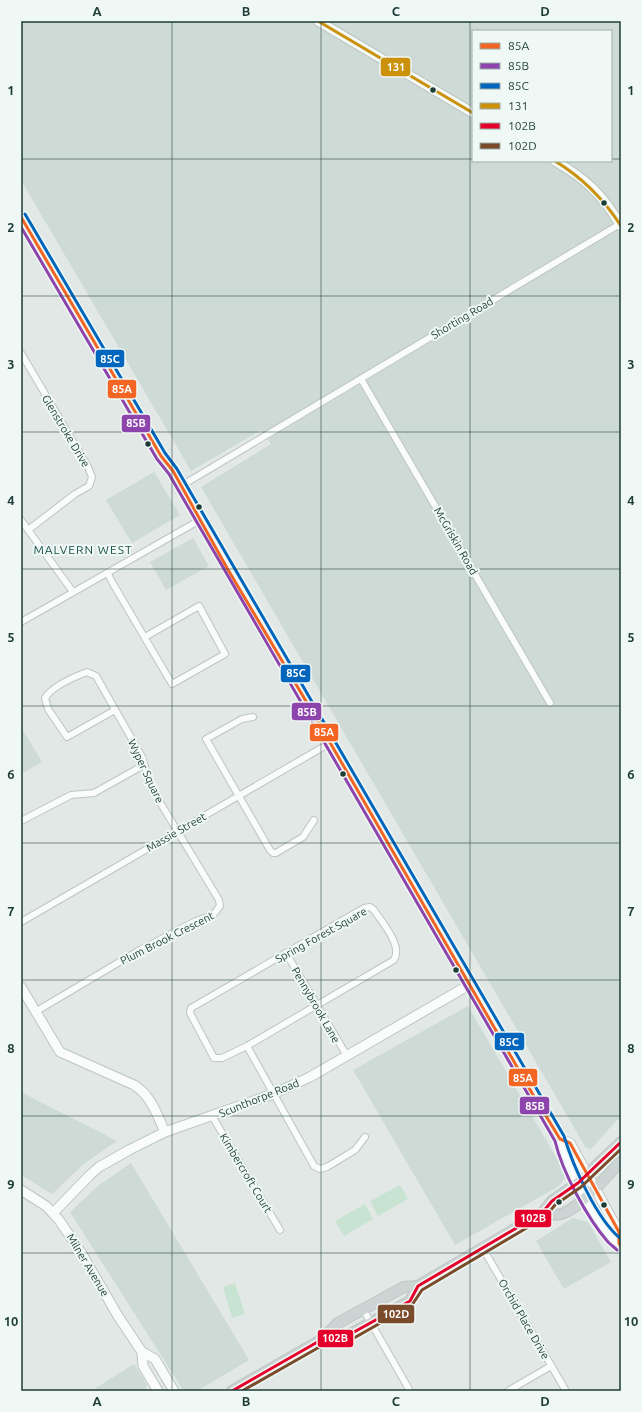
<svg xmlns="http://www.w3.org/2000/svg" width="642" height="1412" font-family="Ubuntu,sans-serif">
	<rect width="100%" height="100%" fill="#e1e8e6"/>
	<g fill="#cedad6" fill-rule="evenodd">
		<path d="M 21,21 L 621,21 L 621,1118 L 616,1121 L 591,1149 L 586,1148 L 201,487 L 271,444 L 261,430 L 191,471 L 21,180 ZM 473,31 L 611,31 L 611,161 L 473,161 Z"/>
		<path d="M 154,472 L 180,515 L 132,543 L 106,500 Z"/>
		<path d="M 193,538 L 209,566 L 166,590 L 150,562 Z"/>
		<path d="M 21,727 L 42,762 L 21,774 Z"/>
		<path d="M 468,1006 L 567,1176 L 559,1186 L 455,1245 L 353,1070 Z"/>
		<path d="M 21,1092 L 117,1141 L 85,1163 L 52,1194 L 21,1175 Z"/>
		<path d="M 131,1163 L 249,1360 L 197,1391 L 183,1390 L 70,1212 L 98,1186 Z"/>
		<path d="M 573,1218 L 588,1222 L 611,1262 L 564,1289 L 536,1241 Z"/>
		<path d="M 134,1364 L 147,1385 L 145,1391 L 91,1391 Z"/>
	</g>
	<g fill="#c9e3d3">
		<path d="M 400,1185 L 408,1199 L 378,1216 L 370,1201 Z"/>
		<path d="M 365,1204 L 373,1219 L 344,1236 L 335,1221 Z"/>
		<path d="M 235,1283 L 245,1314 L 232,1318 L 223,1287 Z"/>
	</g>
	<g fill="none" stroke-linecap="round" stroke-linejoin="round">
		<defs>
			<g id="street">
				<path d="M 21,353 L 88,467 L 92,477 L 89,486 L 75,494 L 28,530"/>
				<path d="M 361,379 L 550,703"/>
				<path d="M 181,486 L 620,224"/>
				<path d="M 21,520 L 73,592"/>
				<path d="M 108,574 L 112,582 L 172,684 L 225,654 L 199,606 L 145,637"/>
				<path d="M 21,622 L 200,520"/>
				<path d="M 253,717 L 242,719 L 206,739 L 270,850 L 273,853 L 276,853 L 303,837 L 314,820"/>
				<path d="M 21,821 L 71,795 L 94,793 L 144,765"/>
				<path d="M 370,907 L 374,910 C 382,923 403,945 394,960 L 247,1046 L 222,1058 L 214,1058 L 190,1013 L 191,1008 L 364,908 Z"/>
				<path d="M 21,922 L 330,743"/>
				<path d="M 286,953 L 347,1056"/>
				<path d="M 35,1012 L 138,951 L 196,921 L 213,915 L 220,906 L 219,900 L 152,789 L 142,757 L 96,676 L 87,672 C 74,677 52,686 45,698 L 48,709 L 67,737 L 115,710"/>
				<path d="M 247,1046 L 314,1166 L 320,1169 L 327,1167 L 355,1150 L 365,1137"/>
				<path d="M 212,1116 L 280,1230"/>
				<path d="M 482,1247 L 566,1391"/>
				<path d="M 363,1309 L 410,1391"/>
				<path d="M 508,1391 L 551,1366"/>
			</g>
			<g id="secondary">
				<path d="M 318,21 L 473,113"/>
				<path d="M 555,161 C 587,180 602,194 621,226"/>
				<path d="M 21,217 L 161,456 L 173,471 C 218,552 266,632 313,712 C 396,855 475,999 560,1139 C 563,1166 594,1213 610,1236 C 613,1241 618,1242 621,1247"/>
				<path d="M 21,987 L 60,1052 L 134,1085 C 151,1095 157,1115 165,1132"/>
				<path d="M 560,1139 L 570,1143 L 619,1232 L 619,1243"/>
				<path d="M 21,1190 L 46,1206 L 59,1220 L 82,1254 L 118,1316 L 142,1352 L 143,1366 L 158,1391"/>
				<path d="M 53,1213 L 90,1175 L 99,1167 L 129,1150 L 165,1132 L 273,1094 L 310,1077 L 469,985"/>
				<path d="M 142,1352 L 155,1359 L 174,1391"/>
			</g>
			<g id="primary">
				<path d="M 542,1213 C 547,1213 556,1216 561,1214 C 579,1209 608,1175 621,1161"/>
				<path d="M 321,1340 L 345,1337 L 410,1301 L 418,1286 L 542,1213 L 552,1201 L 578,1183 L 621,1142"/>
				<path d="M 232,1391 L 321,1340 L 338,1323 L 404,1287 L 418,1286"/>
			</g>
		</defs>
		<use href="#street" stroke="#bec5c3" stroke-width="8"/>
		<use href="#secondary" stroke="#bdc6c3" stroke-width="11"/>
		<use href="#primary" stroke="#bbc5c3" stroke-width="12"/>
		<use href="#street" stroke="#fafcfb" stroke-width="6"/>
		<use href="#secondary" stroke="#fafcfb" stroke-width="9"/>
		<use href="#primary" stroke="#ccd5d4" stroke-width="10"/>
		<defs>
			<path id="bus-1" d="M 21,217 L 161,456 L 173,471 L 227,568 L 313,713 L 532,1093 L 560,1139 L 570,1143 L 619,1232 L 619,1243 L 621,1247"/>
			<path id="bus-2" d="M 21,227 L 157,459 L 169,474 L 555,1141 C 562,1171 587,1218 608,1242 C 611,1245 614,1247 617,1250"/>
			<path id="bus-3" d="M 25,214 L 165,453 L 177,469 L 564,1136 C 573,1166 597,1220 621,1239"/>
			<g id="bus-4">
				<path d="M 318,21 L 473,113"/>
				<path d="M 555,161 C 583,178 603,198 621,226"/>
			</g>
			<path id="bus-5" d="M 232,1391 L 321,1340 L 345,1337 L 410,1301 L 418,1286 L 542,1213 L 552,1201 L 578,1183 L 621,1142"/>
			<path id="bus-6" d="M 242,1391 L 323,1345 L 347,1342 L 412,1305 L 422,1290 L 545,1217 L 555,1205 L 581,1187 L 621,1149"/>
		</defs>
		<use href="#bus-1" stroke="#eff8f4" stroke-width="6"/>
		<use href="#bus-2" stroke="#eff8f4" stroke-width="6"/>
		<use href="#bus-3" stroke="#eff8f4" stroke-width="6"/>
		<use href="#bus-4" stroke="#eff8f4" stroke-width="6"/>
		<use href="#bus-5" stroke="#eff8f4" stroke-width="6"/>
		<use href="#bus-6" stroke="#eff8f4" stroke-width="6"/>
		<use href="#bus-1" stroke="#f26522" stroke-width="3"/>
		<use href="#bus-2" stroke="#8e44ad" stroke-width="3"/>
		<use href="#bus-3" stroke="#0065bd" stroke-width="3"/>
		<use href="#bus-4" stroke="#cc910b" stroke-width="3"/>
		<use href="#bus-5" stroke="#e4002b" stroke-width="3"/>
		<use href="#bus-6" stroke="#7a4b2a" stroke-width="3"/>
	</g>
	<path fill="none" stroke="#1e3c37" stroke-width="1" stroke-opacity="0.55" d="M 172,21 L 172,1391M 321,21 L 321,1391M 470,21 L 470,1391M 21,159 L 473,159M 611,159 L 621,159M 21,296 L 621,296M 21,432 L 621,432M 21,569 L 621,569M 21,706 L 621,706M 21,843 L 621,843M 21,980 L 621,980M 21,1116 L 621,1116M 21,1253 L 621,1253"/>
	<g fill="#1e3c37" stroke="#eff8f4" stroke-width="1.5">
		<circle cx="433" cy="90" r="3.5"/>
		<circle cx="604" cy="203" r="3.5"/>
		<circle cx="148" cy="444" r="3.5"/>
		<circle cx="199" cy="507" r="3.5"/>
		<circle cx="343" cy="774" r="3.5"/>
		<circle cx="456" cy="970" r="3.5"/>
		<circle cx="559" cy="1202" r="3.5"/>
		<circle cx="604" cy="1205" r="3.5"/>
	</g>
	<g text-anchor="middle" dominant-baseline="central" stroke-width="4" stroke-linejoin="round" paint-order="stroke">
		<g font-size="11" fill="#1e3c37" stroke="#eff8f4">
			<text transform="translate(462 318) rotate(-31)">Shorting Road</text>
			<text transform="translate(66 431) rotate(59)">Glenstroke Drive</text>
			<text transform="translate(456 541) rotate(60)">McGriskin Road</text>
			<text transform="translate(146 771) rotate(65)">Wyper Square</text>
			<text transform="translate(176 832) rotate(-30)">Massie Street</text>
			<text transform="translate(321 935) rotate(-29)">Spring Forest Square</text>
			<text transform="translate(167 938) rotate(-27)">Plum Brook Crescent</text>
			<text transform="translate(316 1005) rotate(60)">Pennybrook Lane</text>
			<text transform="translate(259 1098) rotate(-22)">Scunthorpe Road</text>
			<text transform="translate(246 1173) rotate(59)">Kimbercroft Court</text>
			<text transform="translate(88 1265) rotate(59)">Milner Avenue</text>
			<text transform="translate(524 1319) rotate(60)">Orchid Place Drive</text>
		</g>
		<g font-size="12" letter-spacing="1" fill="#194f48" stroke="#eff8f4">
			<text x="83" y="549">MALVERN WEST</text>
		</g>
	</g>
	<g stroke="#eff8f4" stroke-width="1.5">
		<rect x="380" y="57" width="31" height="20" rx="4" fill="#cc910b"/>
		<rect x="95" y="349" width="30" height="19" rx="4" fill="#0065bd"/>
		<rect x="107" y="379" width="30" height="20" rx="4" fill="#f26522"/>
		<rect x="121" y="414" width="30" height="19" rx="4" fill="#8e44ad"/>
		<rect x="280" y="664" width="31" height="19" rx="4" fill="#0065bd"/>
		<rect x="291" y="702" width="31" height="19" rx="4" fill="#8e44ad"/>
		<rect x="309" y="723" width="30" height="19" rx="4" fill="#f26522"/>
		<rect x="494" y="1032" width="31" height="19" rx="4" fill="#0065bd"/>
		<rect x="508" y="1068" width="30" height="19" rx="4" fill="#f26522"/>
		<rect x="519" y="1096" width="31" height="19" rx="4" fill="#8e44ad"/>
		<rect x="514" y="1209" width="38" height="19" rx="4" fill="#e4002b"/>
		<rect x="377" y="1304" width="38" height="20" rx="4" fill="#7a4b2a"/>
		<rect x="317" y="1329" width="37" height="19" rx="4" fill="#e4002b"/>
	</g>
	<g font-size="11" text-anchor="middle" font-weight="bold" fill="#fff">
		<text x="396" y="71">131</text>
		<text x="110" y="363">85C</text>
		<text x="122" y="393">85A</text>
		<text x="136" y="427">85B</text>
		<text x="296" y="677">85C</text>
		<text x="307" y="716">85B</text>
		<text x="324" y="736">85A</text>
		<text x="509" y="1046">85C</text>
		<text x="523" y="1082">85A</text>
		<text x="535" y="1110">85B</text>
		<text x="533" y="1222">102B</text>
		<text x="396" y="1318">102D</text>
		<text x="335" y="1342">102B</text>
	</g>
	<rect width="642" height="1412" fill="none" stroke="#eff8f4" stroke-width="44"/>
	<rect x="472" y="30" width="140" height="132" fill="#eff8f4" stroke="#9bada8"/>
	<rect x="480" y="43" width="20" height="6" fill="#f26522" stroke="#9bada8"/>
	<text x="508" y="50" font-size="12" fill="#1e3c37">85A</text>
	<rect x="480" y="63" width="20" height="6" fill="#8e44ad" stroke="#9bada8"/>
	<text x="508" y="70" font-size="12" fill="#1e3c37">85B</text>
	<rect x="480" y="83" width="20" height="6" fill="#0065bd" stroke="#9bada8"/>
	<text x="508" y="90" font-size="12" fill="#1e3c37">85C</text>
	<rect x="480" y="103" width="20" height="6" fill="#cc910b" stroke="#9bada8"/>
	<text x="508" y="110" font-size="12" fill="#1e3c37">131</text>
	<rect x="480" y="123" width="20" height="6" fill="#e4002b" stroke="#9bada8"/>
	<text x="508" y="130" font-size="12" fill="#1e3c37">102B</text>
	<rect x="480" y="143" width="20" height="6" fill="#7a4b2a" stroke="#9bada8"/>
	<text x="508" y="150" font-size="12" fill="#1e3c37">102D</text>
	<rect x="22" y="22" width="598" height="1368" fill="none" stroke="#1e3c37" stroke-width="1.5"/>
	<g font-size="13" text-anchor="middle" font-weight="bold" fill="#1e3c37">
		<text x="97" y="16">A</text>
		<text x="246" y="16">B</text>
		<text x="396" y="16">C</text>
		<text x="545" y="16">D</text>
		<text x="11" y="95">1</text>
		<text x="631" y="95">1</text>
		<text x="11" y="232">2</text>
		<text x="631" y="232">2</text>
		<text x="11" y="369">3</text>
		<text x="631" y="369">3</text>
		<text x="11" y="505">4</text>
		<text x="631" y="505">4</text>
		<text x="11" y="642">5</text>
		<text x="631" y="642">5</text>
		<text x="11" y="779">6</text>
		<text x="631" y="779">6</text>
		<text x="11" y="916">7</text>
		<text x="631" y="916">7</text>
		<text x="11" y="1053">8</text>
		<text x="631" y="1053">8</text>
		<text x="11" y="1189">9</text>
		<text x="631" y="1189">9</text>
		<text x="11" y="1326">10</text>
		<text x="631" y="1326">10</text>
		<text x="97" y="1406">A</text>
		<text x="246" y="1406">B</text>
		<text x="396" y="1406">C</text>
		<text x="545" y="1406">D</text>
	</g>
</svg>
